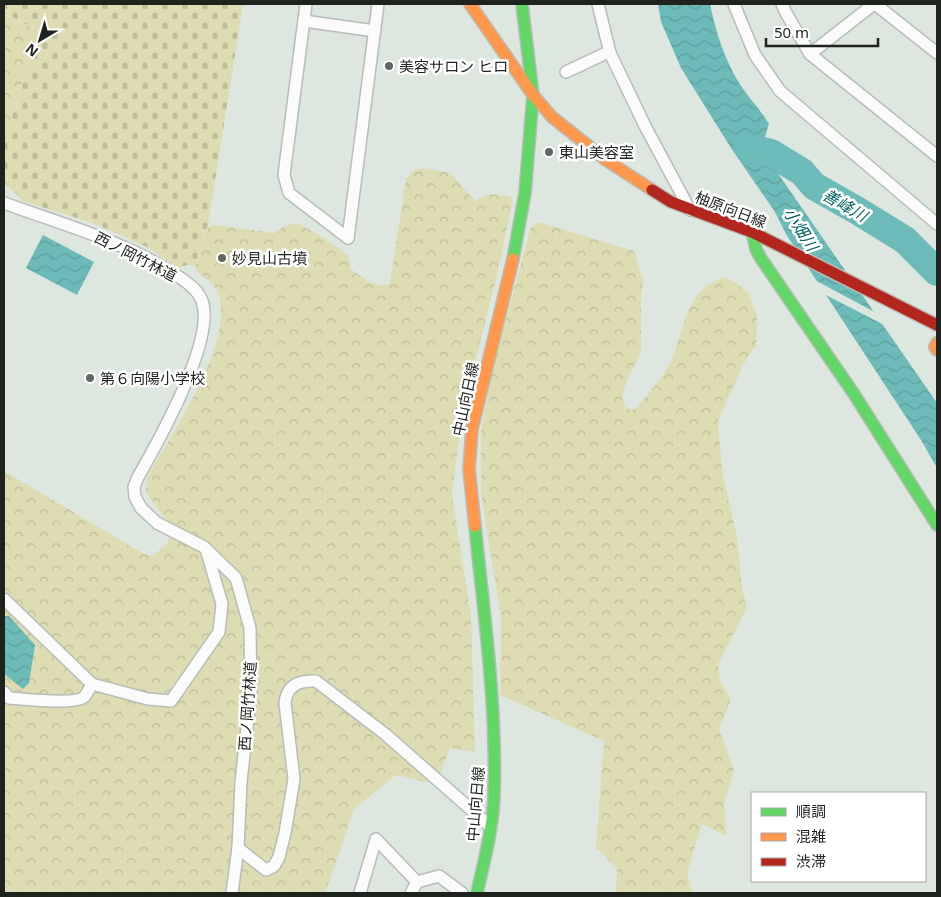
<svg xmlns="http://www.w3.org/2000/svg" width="941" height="897" font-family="'Noto Sans','Noto Sans JP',sans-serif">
	<defs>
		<pattern id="forest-crowns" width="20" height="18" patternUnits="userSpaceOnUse" patternTransform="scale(1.25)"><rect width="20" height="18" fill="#dedcb2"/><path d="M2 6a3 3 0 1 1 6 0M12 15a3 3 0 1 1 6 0" fill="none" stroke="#bebc99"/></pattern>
		<pattern id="cemetery-stones" width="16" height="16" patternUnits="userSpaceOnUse" patternTransform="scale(1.25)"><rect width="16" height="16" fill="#dedcb2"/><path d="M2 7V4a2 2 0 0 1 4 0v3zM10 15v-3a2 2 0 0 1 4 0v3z" fill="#bebc99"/></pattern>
		<pattern id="water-waves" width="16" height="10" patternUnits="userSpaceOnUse" patternTransform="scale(1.25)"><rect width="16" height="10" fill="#6dbbb8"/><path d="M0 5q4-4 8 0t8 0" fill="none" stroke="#5ea09e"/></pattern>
	</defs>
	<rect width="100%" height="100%" fill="#dee6e0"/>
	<g fill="url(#forest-crowns)">
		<path d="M 4,14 L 39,31 L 4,137 Z"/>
		<path d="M 424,168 L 450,173 L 475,201 L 490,194 L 511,196 L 512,203 L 497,275 L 465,403 L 458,445 L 452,495 L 471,616 L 475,752 L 450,748 L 436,784 L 396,775 L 354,809 L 325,893 L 4,893 L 4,471 L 144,554 L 153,556 L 168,542 L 172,529 L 146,492 L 147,478 C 170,437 237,339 218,292 C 214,281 200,278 195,268 L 208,227 L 215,225 L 275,233 L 285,226 L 297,223 L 321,236 L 349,256 L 350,268 C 363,278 373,288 390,284 L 406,179 L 415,170 Z"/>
		<path d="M 539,222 L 634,251 L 643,279 L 641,302 L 641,352 L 626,382 L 622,397 L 625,407 L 631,410 L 637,408 C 648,393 663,378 671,361 C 686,328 684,290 725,277 L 736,283 L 749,294 L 757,317 L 756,345 L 743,365 L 718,421 L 722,470 L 737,538 L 742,588 L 747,608 L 718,664 L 720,681 L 731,699 L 719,729 L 734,771 L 724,804 L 727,836 L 702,824 L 687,873 L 692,893 L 616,893 L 617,868 L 596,848 L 604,741 L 500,695 L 501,618 L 481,493 L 481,431 L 493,368 L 531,227 Z"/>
	</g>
	<path fill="url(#cemetery-stones)" d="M 4,4 L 243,4 L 208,225 L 195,266 L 187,265 L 177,268 L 149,248 L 123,236 L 92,223 L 23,201 L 4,182 L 4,139 L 39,31 L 4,13 Z"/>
	<g fill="url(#water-waves)">
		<path d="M 658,4 L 710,4 C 716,32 724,58 739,83 C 748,97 760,109 769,124 L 763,143 L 777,172 L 937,403 L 937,468 L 921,440 L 786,234 L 775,212 L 731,148 L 681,68 L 661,22 Z"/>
		<path d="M 43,235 L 94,262 L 77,295 L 26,268 Z"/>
		<path d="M 4,616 L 9,616 L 35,645 L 29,683 L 23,689 L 4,674 Z"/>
	</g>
	<path fill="#dee6e0" d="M 813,279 L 880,315 L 890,328 L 822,293 Z"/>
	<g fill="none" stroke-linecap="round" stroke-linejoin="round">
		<path stroke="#6dbbb8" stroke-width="28" d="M 748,147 L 771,153 L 802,172 L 814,186 L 858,211 L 905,240 L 937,272"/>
		<defs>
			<g id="street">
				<path d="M 306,4 L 284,175 L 289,193 L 348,238"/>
				<path d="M 598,4 L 610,53 L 645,126 L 690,210"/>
				<path d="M 734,4 L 755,55 L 780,91 L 937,224"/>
				<path d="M 782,4 L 786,13 L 810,54 L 937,156"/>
				<path d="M 875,4 L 937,53"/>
				<path d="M 304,21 L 375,31"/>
				<path d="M 810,54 L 874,4"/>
				<path d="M 566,72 L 604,54 L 610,53"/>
				<path d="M 4,203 C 64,225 125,241 179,277 C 188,283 198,290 202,301 C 216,339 158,442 138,477 L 134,487 L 135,497 L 141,508 L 157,523 L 204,547 L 236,578 L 250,628 L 251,691 L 241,782 L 238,848 L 232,893"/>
				<path d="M 348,238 L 378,4"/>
				<path d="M 4,599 L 92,684 L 148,699 L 171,701 L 219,632 L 222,604 L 207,552"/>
				<path d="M 4,692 L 9,698 C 22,699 75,705 84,697 C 87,694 90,687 92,684"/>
				<path d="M 238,848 L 266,870 L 274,866 L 279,857 L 285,833 L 294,779 L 285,703 C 287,685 299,680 316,681 L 385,734 L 491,827"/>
				<path d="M 360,893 L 376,839 L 417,882"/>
				<path d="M 411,893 L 417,882 L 439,876 L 462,893"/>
			</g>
			<g id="fast">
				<path d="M 752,232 L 756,249 L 760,257 L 854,394 L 937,525"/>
				<path d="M 513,259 L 525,193 L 533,95 L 522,4"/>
				<path d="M 475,526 C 484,615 497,705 494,796 C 493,828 484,861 477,893"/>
			</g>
			<g id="slow">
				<path d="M 470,4 L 533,95 L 552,117 L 606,160 L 652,190"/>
				<path d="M 937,343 L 935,347 L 937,350"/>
				<path d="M 475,526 L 469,469 L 472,429 L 513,259"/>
			</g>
			<path id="jam" d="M 652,190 L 671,202 L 752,232 L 937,325"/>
		</defs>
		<use href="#street" stroke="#b7bdb8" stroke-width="14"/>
		<use href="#fast" stroke="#b7bdb8" stroke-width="14"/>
		<use href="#slow" stroke="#b7bdb8" stroke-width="14"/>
		<use href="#jam" stroke="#b7bdb8" stroke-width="14"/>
		<use href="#street" stroke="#fafbfa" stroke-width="11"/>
		<use href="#fast" stroke="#63d668" stroke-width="11"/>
		<use href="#slow" stroke="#ff974d" stroke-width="11"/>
		<use href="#jam" stroke="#b3261e" stroke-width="11"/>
	</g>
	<g fill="#616762" stroke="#fff" stroke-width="2">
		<circle cx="389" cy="66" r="5"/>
		<circle cx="549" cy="152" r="5"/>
		<circle cx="222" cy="258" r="5"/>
		<circle cx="90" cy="378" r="5"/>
	</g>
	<g text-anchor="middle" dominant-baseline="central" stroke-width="5" stroke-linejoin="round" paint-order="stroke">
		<g font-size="15" fill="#1e231e" stroke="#fff" text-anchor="start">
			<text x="399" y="66">美容サロン ヒロ</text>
			<text x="559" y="152">東山美容室</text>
			<text x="232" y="258">妙見山古墳</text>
			<text x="100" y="378">第６向陽小学校</text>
		</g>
		<g font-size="15" fill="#1e231e" stroke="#fff">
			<text transform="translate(731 209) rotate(21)">柚原向日線</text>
			<text transform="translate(136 256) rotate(27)">西ノ岡竹林道</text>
			<text transform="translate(465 399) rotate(-78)">中山向日線</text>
			<text transform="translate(247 706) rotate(-86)">西ノ岡竹林道</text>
			<text transform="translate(475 804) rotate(-85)">中山向日線</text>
		</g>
		<g font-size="16" font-style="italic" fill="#016261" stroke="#fff">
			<text transform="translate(845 205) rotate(30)">善峰川</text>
			<text transform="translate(801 229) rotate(57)">小畑川</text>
		</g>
	</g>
	<rect width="941" height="897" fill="none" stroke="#1e231e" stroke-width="10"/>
	<rect x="751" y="792" width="175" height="90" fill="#ffffff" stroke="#a5a7a5"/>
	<rect x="761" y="808" width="25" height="8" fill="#63d668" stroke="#a5a7a5"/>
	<text x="796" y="817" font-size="15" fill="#1e231e">順調</text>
	<rect x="761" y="833" width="25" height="8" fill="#ff974d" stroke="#a5a7a5"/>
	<text x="796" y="842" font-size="15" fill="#1e231e">混雑</text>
	<rect x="761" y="858" width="25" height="8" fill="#b3261e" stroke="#a5a7a5"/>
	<text x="796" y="867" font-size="15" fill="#1e231e">渋滞</text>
	<g transform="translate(40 40) rotate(218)" stroke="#ffffff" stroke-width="4" paint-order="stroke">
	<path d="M0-4L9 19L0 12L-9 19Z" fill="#1e231e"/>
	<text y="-8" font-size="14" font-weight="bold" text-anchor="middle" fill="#1e231e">N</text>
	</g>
	<path d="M766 38v8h112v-8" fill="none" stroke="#1e231e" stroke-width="2.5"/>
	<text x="774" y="38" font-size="15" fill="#1e231e" stroke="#ffffff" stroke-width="4" paint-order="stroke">50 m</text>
</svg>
